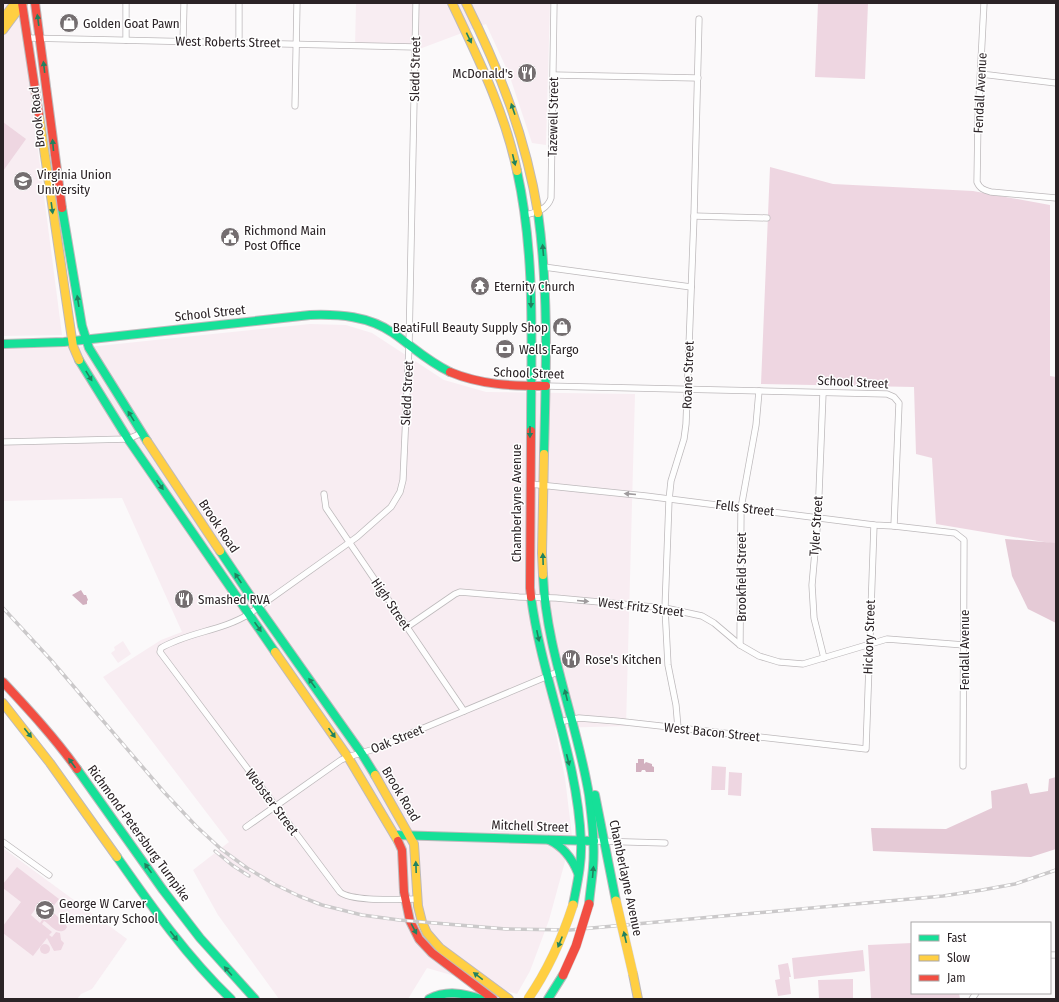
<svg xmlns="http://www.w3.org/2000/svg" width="1059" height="1002" font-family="'Fira Sans Condensed',sans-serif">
	<rect width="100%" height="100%" fill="#fbf9fa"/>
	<g fill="#f8edf2">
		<path d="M 3,3 L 19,3 L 62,335 L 3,336 Z"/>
		<path d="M 356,3 L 550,3 L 546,145 L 532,143 L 509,74 L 486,24 L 422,48 L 355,47 Z"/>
		<path d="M 310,324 L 346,325 L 372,333 L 444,380 L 486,392 L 635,394 L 626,726 L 555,728 L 565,778 L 572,836 L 549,920 L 530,971 L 517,994 L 427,968 L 408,999 L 279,999 L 218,915 L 193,870 L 229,842 L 103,677 L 161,640 L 182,632 L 122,498 L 3,501 L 3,349 L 98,346 Z"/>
		<path d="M 123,641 L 131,654 L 118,663 L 111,653 L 115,650 L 114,647 Z"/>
		<path d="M 3,848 L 127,939 L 92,989 L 81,994 L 77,999 L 6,999 L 3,997 Z"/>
	</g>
	<g fill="#eed6e1">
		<path d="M 818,3 L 868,3 L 865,79 L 815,77 Z"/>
		<path d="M 3,122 L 26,139 L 3,171 Z"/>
		<path d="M 770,167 L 833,184 L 973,191 L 1050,205 L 1050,376 L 1056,377 L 1056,544 L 936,524 L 932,458 L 916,454 L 914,387 L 761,384 Z"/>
		<path d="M 712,766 L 726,767 L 725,790 L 711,790 Z"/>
		<path d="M 729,772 L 742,773 L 741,796 L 728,795 Z"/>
		<path d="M 17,867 L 59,899 L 51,909 L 41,901 L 31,915 L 40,923 L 42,920 L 40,914 L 41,911 C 50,908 53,912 58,917 C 62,922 64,920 67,927 L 65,930 C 57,935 51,925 44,921 L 42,924 L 52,932 L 49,935 L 52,937 L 56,932 L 60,933 L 61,940 L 64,943 L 61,950 L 54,951 L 47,938 L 33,956 L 3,933 L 3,926 L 21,902 L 3,888 L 3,884 Z"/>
		<path d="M 912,943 L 912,993 L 959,993 L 960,999 L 871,999 L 868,945 Z"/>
		<circle cx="45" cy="949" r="5"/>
		<path d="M 863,950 L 865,971 L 794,979 L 792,958 Z"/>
		<path d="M 788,963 L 791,977 L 789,977 L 791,994 L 778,996 L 775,980 L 780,979 L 778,965 Z"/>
		<path d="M 853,979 L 853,999 L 819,999 L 818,980 Z"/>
	</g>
	<g fill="#e5cad6">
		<path d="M 1005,539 L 1056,543 L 1056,623 L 1028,609 L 1012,576 Z"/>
		<path d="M 1056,777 L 1056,849 L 1031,857 L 873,851 L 871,828 L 946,829 L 992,808 L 991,791 L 1027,783 L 1030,794 L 1048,791 L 1049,779 Z"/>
	</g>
	<g fill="#d2b0bf">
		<path d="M 81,590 L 84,595 L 86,595 L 88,600 L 87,601 L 87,604 L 83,605 L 72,595 Z"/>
		<path d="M 638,759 L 644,759 L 644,764 L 646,762 L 652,764 L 652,766 L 654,767 L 654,772 L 646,772 L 645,770 L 642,770 L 641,772 L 636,772 L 636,763 L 638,763 Z"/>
	</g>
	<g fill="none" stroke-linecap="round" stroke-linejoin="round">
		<defs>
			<g id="street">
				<path d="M 416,3 L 409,346 L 403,480 L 400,492 L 391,507 L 357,537 L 249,614 C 222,631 188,632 161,648 L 160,652 L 340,892 C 352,902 400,899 417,899"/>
				<path d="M 984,3 L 978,118 L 977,182 C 980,189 984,190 991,192 L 1056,198"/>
				<path d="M 28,38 L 415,47"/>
				<path d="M 126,40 L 126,3"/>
				<path d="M 183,41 L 184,3"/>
				<path d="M 239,42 L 239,3"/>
				<path d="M 981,74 L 1056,83"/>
				<path d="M 554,75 L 698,78"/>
				<path d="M 295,106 L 297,3"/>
				<path d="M 526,215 C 536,212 547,210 551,198 L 554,3"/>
				<path d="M 694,216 L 767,218"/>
				<path d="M 544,267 L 691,287"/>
				<path d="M 546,386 L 887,394 L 894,397 L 899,403 L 894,526"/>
				<path d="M 823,393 L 818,518 L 812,585 L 814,618 L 824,658"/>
				<path d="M 3,442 L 128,439 L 142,433"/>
				<path d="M 530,484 L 646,496 L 874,525 L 894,526 L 955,533 L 964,540 L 963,766"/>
				<path d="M 324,494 L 326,508 L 464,711"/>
				<path d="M 407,627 L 455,594 L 460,592 L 519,597 L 556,598 L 665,608 L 702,616 L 714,623 L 740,645 L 759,656 L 779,662 L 803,664 L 887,639 L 964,645"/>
				<path d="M 740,645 L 741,508 L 756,425 L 759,391"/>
				<path d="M 559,722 L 579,718 L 616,721 L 866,749 L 874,525"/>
				<path d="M 678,728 L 676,705 L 668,665 L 665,608 L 669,500 L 671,481 L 684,439 L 686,424 L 694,216 L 699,19"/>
				<path d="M 246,827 L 341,760 L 348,757 L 371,750 L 560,671"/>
				<path d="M 594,841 L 665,843"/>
				<path d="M 3,842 L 49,875"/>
				<path d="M 1050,955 L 1056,955"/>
				<path d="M 972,999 L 976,993"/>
			</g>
			<g id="fast">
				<path d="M 517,171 C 536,257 531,343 531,431"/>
				<path d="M 62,208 L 82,326 L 89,348 L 147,441"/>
				<path d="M 538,213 C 549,293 546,373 544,454"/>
				<path d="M 3,344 L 64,342 L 310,315 C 339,314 369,316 393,333 C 413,347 427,361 450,372"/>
				<path d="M 79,360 L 128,439 L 275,652"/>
				<path d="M 220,551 L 249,594 L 362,754 L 375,775"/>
				<path d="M 543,575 C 546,651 577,721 589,795 C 592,819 595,844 593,868 C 592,880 590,892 589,904"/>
				<path d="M 531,597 C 542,680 578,758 581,842 C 582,863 577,884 573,905"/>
				<path d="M 77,769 L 163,890 L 200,938 L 255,999"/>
				<path d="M 595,795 L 616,901"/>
				<path d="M 395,835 L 594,841"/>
				<path d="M 549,840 C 564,847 572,858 578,873"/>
				<path d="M 117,857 C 152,907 187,957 231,999"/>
				<path d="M 429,999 C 446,990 463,993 481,999"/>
				<path d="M 548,999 L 563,975"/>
			</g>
			<g id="slow">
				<path d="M 452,3 C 478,58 505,112 517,171"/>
				<path d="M 466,3 C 500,71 526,138 538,213"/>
				<path d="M 3,19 L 15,3"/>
				<path d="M 3,30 L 23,3"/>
				<path d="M 39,115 L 73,346 L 79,360"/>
				<path d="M 147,441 L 220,551"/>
				<path d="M 543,575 L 542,553 L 544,454"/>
				<path d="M 275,652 L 348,757 L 398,841"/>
				<path d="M 3,703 L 50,763 L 117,857"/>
				<path d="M 375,775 L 414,844 L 418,906 L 422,922 L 427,933 L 440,948 L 509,999"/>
				<path d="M 633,974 L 638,999"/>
			</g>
			<g id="jam">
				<path d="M 22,3 L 39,115"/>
				<path d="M 35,3 L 62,208"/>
				<path d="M 450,372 C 481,385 512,386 546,386"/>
				<path d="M 531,431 L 530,588 L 531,597"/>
				<path d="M 3,682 C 29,710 55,738 77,769"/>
				<path d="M 398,841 L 402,850 L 404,892 L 410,921 L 419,939 L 432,953 L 493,999"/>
			</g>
		</defs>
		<use href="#street" stroke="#bdb9bb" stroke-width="7"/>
		<use href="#fast" stroke="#bdb9bb" stroke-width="10"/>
		<use href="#slow" stroke="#bdb9bb" stroke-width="10"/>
		<use href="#jam" stroke="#bdb9bb" stroke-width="10"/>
		<use href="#street" stroke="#fefefe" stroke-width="5.5"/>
		<use href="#fast" stroke="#16e098" stroke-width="8"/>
		<use href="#slow" stroke="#ffcf43" stroke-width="8"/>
		<use href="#jam" stroke="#f24e42" stroke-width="8"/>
		<defs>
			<g id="rail">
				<path d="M 3,608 L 51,660 L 164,792 L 196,826 L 221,849 L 247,868 L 274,884 L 299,896 L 322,905 L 362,915 L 399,920 L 506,929 L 570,930 L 943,896 L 982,890 L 1015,884 L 1056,870"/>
				<path d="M 215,851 L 232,865 L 249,876"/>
			</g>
		</defs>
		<use href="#rail" stroke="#cbc9ca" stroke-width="3.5"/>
		<use href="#rail" stroke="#fff" stroke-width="2" stroke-dasharray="6" stroke-linecap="butt"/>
		<defs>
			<g id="slow-bridge">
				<path d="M 616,901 L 633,974"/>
				<path d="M 528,999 C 548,970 562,939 573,905"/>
			</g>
			<path id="jam-bridge" d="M 563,975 L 576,946 L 589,904"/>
		</defs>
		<use href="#slow-bridge" stroke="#d7d5d6" stroke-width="10" stroke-linecap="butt"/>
		<use href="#jam-bridge" stroke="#d7d5d6" stroke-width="10" stroke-linecap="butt"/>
		<use href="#slow-bridge" stroke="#ffcf43" stroke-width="9"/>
		<use href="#jam-bridge" stroke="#f24e42" stroke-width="9"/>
	</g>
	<defs><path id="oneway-solid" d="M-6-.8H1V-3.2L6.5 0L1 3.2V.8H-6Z"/></defs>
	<g fill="#20825f">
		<use href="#oneway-solid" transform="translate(38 20) rotate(-98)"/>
		<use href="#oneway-solid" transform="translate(469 38) rotate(64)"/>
		<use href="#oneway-solid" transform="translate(44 67) rotate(-97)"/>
		<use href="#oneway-solid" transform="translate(513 109) rotate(-109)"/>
		<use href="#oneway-solid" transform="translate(53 145) rotate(-95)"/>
		<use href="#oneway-solid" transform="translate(514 160) rotate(76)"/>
		<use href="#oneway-solid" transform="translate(52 208) rotate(82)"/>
		<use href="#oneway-solid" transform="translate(543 250) rotate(-95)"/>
		<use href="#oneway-solid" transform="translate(78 301) rotate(-99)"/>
		<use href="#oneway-solid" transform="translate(531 302) rotate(90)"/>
		<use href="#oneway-solid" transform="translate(89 376) rotate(58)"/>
		<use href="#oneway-solid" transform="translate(131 416) rotate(-122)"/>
		<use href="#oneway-solid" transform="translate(530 432) rotate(90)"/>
		<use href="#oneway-solid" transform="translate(160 485) rotate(55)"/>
		<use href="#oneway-solid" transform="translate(543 559) rotate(-92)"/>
		<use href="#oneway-solid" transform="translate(238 578) rotate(-124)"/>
		<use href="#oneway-solid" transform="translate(258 627) rotate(55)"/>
		<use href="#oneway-solid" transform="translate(538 636) rotate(78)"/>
		<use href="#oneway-solid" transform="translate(312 683) rotate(-125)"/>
		<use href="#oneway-solid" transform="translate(566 695) rotate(-104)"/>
		<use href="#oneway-solid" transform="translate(28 733) rotate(52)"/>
		<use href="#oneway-solid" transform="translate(332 733) rotate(55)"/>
		<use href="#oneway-solid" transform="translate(568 760) rotate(76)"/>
		<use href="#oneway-solid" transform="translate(72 763) rotate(-126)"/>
		<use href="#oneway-solid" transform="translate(416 867) rotate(-92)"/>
		<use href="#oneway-solid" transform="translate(148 868) rotate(-126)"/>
		<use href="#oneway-solid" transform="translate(593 872) rotate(-85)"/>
		<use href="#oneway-solid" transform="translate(414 929) rotate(62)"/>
		<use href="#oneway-solid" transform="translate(174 936) rotate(52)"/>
		<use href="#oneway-solid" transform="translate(625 937) rotate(-103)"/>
		<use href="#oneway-solid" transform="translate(560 942) rotate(112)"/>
		<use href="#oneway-solid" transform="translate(228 971) rotate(-131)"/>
		<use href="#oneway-solid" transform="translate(478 976) rotate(-143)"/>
	</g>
	<g fill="#9f9b9d">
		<use href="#oneway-solid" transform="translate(630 494) rotate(-175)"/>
		<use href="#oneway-solid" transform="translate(583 601) rotate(5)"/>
	</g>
	<defs>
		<symbol id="shop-disc" viewBox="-11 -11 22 22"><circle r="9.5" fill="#746e70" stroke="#fff"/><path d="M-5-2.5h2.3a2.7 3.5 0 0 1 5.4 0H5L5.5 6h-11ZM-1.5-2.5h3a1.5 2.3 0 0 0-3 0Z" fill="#fff"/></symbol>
		<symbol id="restaurant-disc" viewBox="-11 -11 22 22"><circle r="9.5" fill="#746e70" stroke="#fff"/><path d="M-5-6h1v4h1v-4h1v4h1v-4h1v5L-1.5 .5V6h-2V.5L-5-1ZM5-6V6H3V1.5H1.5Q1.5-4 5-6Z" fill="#fff"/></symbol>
		<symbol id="university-disc" viewBox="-11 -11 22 22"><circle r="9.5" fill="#746e70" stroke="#fff"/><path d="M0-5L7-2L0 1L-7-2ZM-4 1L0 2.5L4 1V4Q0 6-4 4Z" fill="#fff"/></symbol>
		<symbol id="civic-disc" viewBox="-11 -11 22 22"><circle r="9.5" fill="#746e70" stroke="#fff"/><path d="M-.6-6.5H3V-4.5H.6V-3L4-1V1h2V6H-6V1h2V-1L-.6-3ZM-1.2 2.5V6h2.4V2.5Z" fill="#fff"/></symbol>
		<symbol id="temple-disc" viewBox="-11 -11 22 22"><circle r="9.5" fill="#746e70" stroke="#fff"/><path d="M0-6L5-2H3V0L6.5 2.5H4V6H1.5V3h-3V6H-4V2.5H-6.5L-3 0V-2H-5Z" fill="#fff"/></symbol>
		<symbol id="bank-disc" viewBox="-11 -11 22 22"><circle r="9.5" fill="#746e70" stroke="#fff"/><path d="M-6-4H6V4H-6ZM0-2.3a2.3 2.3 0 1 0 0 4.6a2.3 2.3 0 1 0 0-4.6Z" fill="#fff"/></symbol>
		<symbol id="school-disc" viewBox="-11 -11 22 22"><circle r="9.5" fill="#746e70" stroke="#fff"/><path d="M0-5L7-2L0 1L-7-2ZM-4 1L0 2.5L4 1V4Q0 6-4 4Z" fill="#fff"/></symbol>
	</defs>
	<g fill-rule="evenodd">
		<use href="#shop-disc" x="58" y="12" width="22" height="22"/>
		<use href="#restaurant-disc" x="516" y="62" width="22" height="22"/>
		<use href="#university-disc" x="12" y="170" width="22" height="22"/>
		<use href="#civic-disc" x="219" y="226" width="22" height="22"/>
		<use href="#temple-disc" x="469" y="275" width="22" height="22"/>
		<use href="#shop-disc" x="551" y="316" width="22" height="22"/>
		<use href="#bank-disc" x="494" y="338" width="22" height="22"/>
		<use href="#restaurant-disc" x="173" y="588" width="22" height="22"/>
		<use href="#restaurant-disc" x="560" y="648" width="22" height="22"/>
		<use href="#school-disc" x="34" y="899" width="22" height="22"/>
	</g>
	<g text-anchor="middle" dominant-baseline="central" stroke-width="3" stroke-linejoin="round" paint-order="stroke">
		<g font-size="13" fill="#2b2326" stroke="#fff" text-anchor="start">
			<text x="83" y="23">Golden Goat Pawn</text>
			<text x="513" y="73" text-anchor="end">McDonald's</text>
			<text x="37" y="174">Virginia Union<tspan x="37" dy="15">University</tspan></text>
			<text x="244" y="230">Richmond Main<tspan x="244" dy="15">Post Office</tspan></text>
			<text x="494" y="286">Eternity Church</text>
			<text x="548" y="327" text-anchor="end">BeatiFull Beauty Supply Shop</text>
			<text x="519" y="349">Wells Fargo</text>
			<text x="198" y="599">Smashed RVA</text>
			<text x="585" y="659">Rose's Kitchen</text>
			<text x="59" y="903">George W Carver<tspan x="59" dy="15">Elementary School</tspan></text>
		</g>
		<g font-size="13" fill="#2b2326" stroke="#fff">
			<text transform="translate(228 42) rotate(1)">West Roberts Street</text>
			<text transform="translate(415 69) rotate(-89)">Sledd Street</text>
			<text transform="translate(980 93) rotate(-87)">Fendall Avenue</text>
			<text transform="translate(37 117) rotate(-96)">Brook Road</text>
			<text transform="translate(553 117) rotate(-89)">Tazewell Street</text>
			<text transform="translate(210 313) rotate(-6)">School Street</text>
			<text transform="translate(529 373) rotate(2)">School Street</text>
			<text transform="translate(688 375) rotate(-88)">Roane Street</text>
			<text transform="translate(853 382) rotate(3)">School Street</text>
			<text transform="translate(407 393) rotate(-87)">Sledd Street</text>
			<text transform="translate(516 503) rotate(-90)">Chamberlayne Avenue</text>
			<text transform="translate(745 508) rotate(7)">Fells Street</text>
			<text transform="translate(219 526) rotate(56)">Brook Road</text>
			<text transform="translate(816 526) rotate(-86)">Tyler Street</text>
			<text transform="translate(741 577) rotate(-90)">Brookfield Street</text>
			<text transform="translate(391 604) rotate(56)">High Street</text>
			<text transform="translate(641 607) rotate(7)">West Fritz Street</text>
			<text transform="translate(869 637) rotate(-88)">Hickory Street</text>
			<text transform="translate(964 650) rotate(-90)">Fendall Avenue</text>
			<text transform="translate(712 732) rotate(6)">West Bacon Street</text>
			<text transform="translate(397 739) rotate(-22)">Oak Street</text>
			<text transform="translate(401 794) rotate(59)">Brook Road</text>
			<text transform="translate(272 802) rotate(53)">Webster Street</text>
			<text transform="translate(530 826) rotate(2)">Mitchell Street</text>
			<text transform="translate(139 833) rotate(54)">Richmond-Petersburg Turnpike</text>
			<text transform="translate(626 878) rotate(78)">Chamberlayne Avenue</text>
		</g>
	</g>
	<rect width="1059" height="1002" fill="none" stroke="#2b2326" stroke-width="8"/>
	<rect x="911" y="922" width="140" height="72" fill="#ffffff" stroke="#aaa7a8"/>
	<rect x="919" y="935" width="20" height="6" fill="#16e098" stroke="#aaa7a8"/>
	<text x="947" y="942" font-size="12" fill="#2b2326">Fast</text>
	<rect x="919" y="955" width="20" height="6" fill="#ffcf43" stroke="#aaa7a8"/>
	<text x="947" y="962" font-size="12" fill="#2b2326">Slow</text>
	<rect x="919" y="975" width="20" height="6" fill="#f24e42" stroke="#aaa7a8"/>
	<text x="947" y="982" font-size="12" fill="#2b2326">Jam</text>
</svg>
